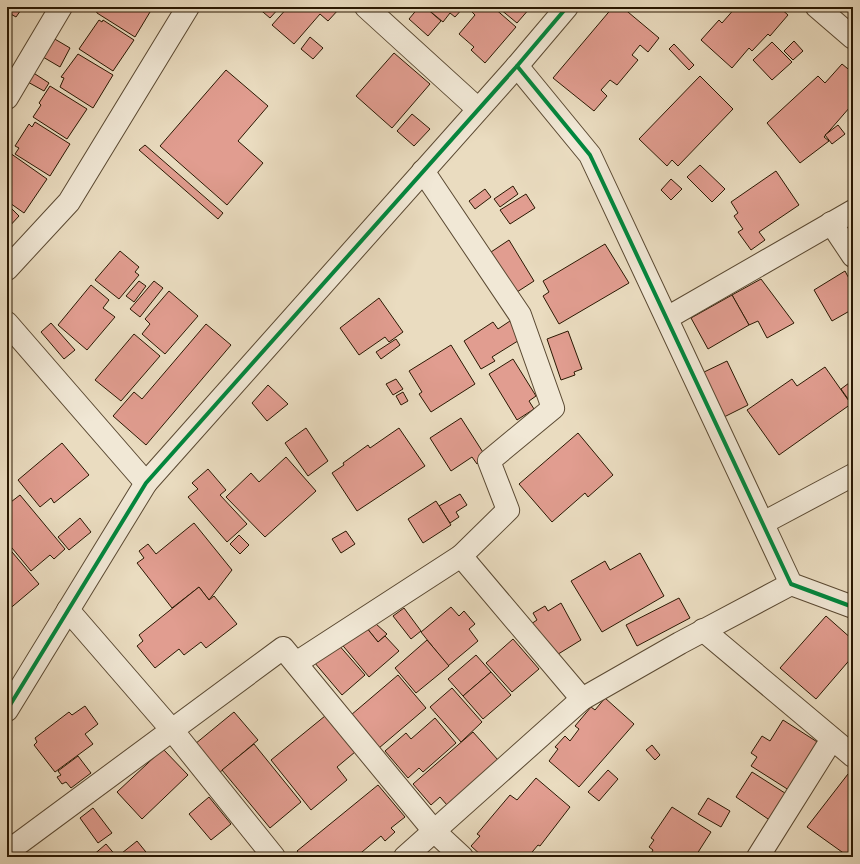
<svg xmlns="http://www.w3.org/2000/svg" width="860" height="864" font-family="'Gentium Book Plus',serif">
	<rect width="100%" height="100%" fill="#eadcc0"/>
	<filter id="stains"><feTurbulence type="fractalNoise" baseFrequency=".005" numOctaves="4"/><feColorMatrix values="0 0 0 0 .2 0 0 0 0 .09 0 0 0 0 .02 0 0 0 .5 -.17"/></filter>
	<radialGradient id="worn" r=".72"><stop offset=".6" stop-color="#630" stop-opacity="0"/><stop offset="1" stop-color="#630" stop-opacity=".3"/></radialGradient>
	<g fill="#e19d90" stroke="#2a1802">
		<path d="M 7,7 L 23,7 L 16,17 L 9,13 L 7,17 Z"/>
		<path d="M 98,7 L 153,7 L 135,37 L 97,13 L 96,10 Z"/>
		<path d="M 257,7 L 280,7 L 270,18 Z"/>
		<path d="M 288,7 L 337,7 L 339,9 L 328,21 L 320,14 L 294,44 L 272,25 Z"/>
		<path d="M 419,7 L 425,7 L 441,21 L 428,36 L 409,19 Z"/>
		<path d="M 425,7 L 464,7 L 455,17 L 450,13 L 443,22 Z"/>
		<path d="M 474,7 L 493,7 L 516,27 L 485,63 L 471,50 L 474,47 L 459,34 L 475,15 L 471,11 Z"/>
		<path d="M 502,7 L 529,7 L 530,8 L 517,23 L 500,9 Z"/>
		<path d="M 613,7 L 622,7 L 659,38 L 648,52 L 640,45 L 632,55 L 638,60 L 617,85 L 610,80 L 601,90 L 607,96 L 594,111 L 553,78 Z"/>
		<path d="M 736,7 L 779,7 L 788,15 L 770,36 L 768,34 L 752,51 L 749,48 L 732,68 L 701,40 L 719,20 L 722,23 Z"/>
		<path d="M 99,20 L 102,22 L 103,20 L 134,40 L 113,71 L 79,49 Z"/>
		<path d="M 310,37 L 323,48 L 313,59 L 301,49 Z"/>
		<path d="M 53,38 L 70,48 L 60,67 L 43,57 Z"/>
		<path d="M 794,41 L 803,51 L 793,60 L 784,51 Z"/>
		<path d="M 772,42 L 792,62 L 772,80 L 753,60 Z"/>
		<path d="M 674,44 L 694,65 L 689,70 L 669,49 Z"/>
		<path d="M 394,53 L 430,84 L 392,128 L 356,96 Z"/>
		<path d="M 78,54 L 113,75 L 93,108 L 60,87 L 64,78 L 61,77 Z"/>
		<path d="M 842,64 L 853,73 L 853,110 L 850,107 L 824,137 L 829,141 L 800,163 L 767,123 L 818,76 L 825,83 Z"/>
		<path d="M 226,70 L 268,106 L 238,141 L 263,163 L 227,205 L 160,146 Z"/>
		<path d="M 32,72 L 49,83 L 44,91 L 26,81 Z"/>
		<path d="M 700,76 L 733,109 L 678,166 L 672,160 L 667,166 L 639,139 Z"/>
		<path d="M 50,86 L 87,109 L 67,139 L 33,117 L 41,105 L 39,103 Z"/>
		<path d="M 412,114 L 430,129 L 414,146 L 397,131 Z"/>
		<path d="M 35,122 L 70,144 L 50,176 L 15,154 L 19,148 L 15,146 L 29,124 L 32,127 Z"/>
		<path d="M 838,125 L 845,134 L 832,144 L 825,135 Z"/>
		<path d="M 145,145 L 223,213 L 218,219 L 139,150 Z"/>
		<path d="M 10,153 L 47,179 L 24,213 L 7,201 L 7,157 Z"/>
		<path d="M 700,165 L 725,189 L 712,202 L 687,177 Z"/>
		<path d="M 776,171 L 799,205 L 759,232 L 765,240 L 751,250 L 738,232 L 743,229 L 734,216 L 738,213 L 731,202 Z"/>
		<path d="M 671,179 L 682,189 L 671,200 L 661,190 Z"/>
		<path d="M 513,186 L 518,194 L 500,207 L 494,199 Z"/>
		<path d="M 485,189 L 491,197 L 475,209 L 469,201 Z"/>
		<path d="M 526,194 L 535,208 L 510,224 L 500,210 Z"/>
		<path d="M 7,204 L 19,216 L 7,229 Z"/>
		<path d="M 509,240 L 534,281 L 517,292 L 491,252 Z"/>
		<path d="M 605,244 L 629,283 L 559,324 L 543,296 L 549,292 L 543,281 Z"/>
		<path d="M 120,251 L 139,267 L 135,272 L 139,275 L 119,299 L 95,280 Z"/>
		<path d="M 845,271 L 853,286 L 853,309 L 832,321 L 814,290 Z"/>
		<path d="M 761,279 L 794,323 L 767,338 L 758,321 L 749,325 L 732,295 Z"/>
		<path d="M 139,281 L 146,286 L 134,302 L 126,296 Z"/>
		<path d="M 154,281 L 163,288 L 140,317 L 130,309 Z"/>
		<path d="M 91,285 L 109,300 L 103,308 L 115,317 L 87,350 L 58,325 Z"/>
		<path d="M 169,291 L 198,316 L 165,354 L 142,334 L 150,324 L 145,319 Z"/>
		<path d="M 732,295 L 749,325 L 708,349 L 691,318 Z"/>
		<path d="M 379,298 L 403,332 L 389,342 L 385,337 L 359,355 L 340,328 Z"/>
		<path d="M 510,321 L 521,339 L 492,357 L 495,361 L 481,369 L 464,341 L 493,322 L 498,329 Z"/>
		<path d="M 51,323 L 75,350 L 64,359 L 41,332 Z"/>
		<path d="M 206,324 L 231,345 L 146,445 L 113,416 L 134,392 L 142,399 Z"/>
		<path d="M 568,331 L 582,369 L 574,372 L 575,375 L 561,380 L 547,339 Z"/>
		<path d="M 134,334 L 160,356 L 121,401 L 95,380 Z"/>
		<path d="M 396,339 L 400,345 L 381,359 L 376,352 Z"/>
		<path d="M 451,345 L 475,384 L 431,412 L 419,394 L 422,392 L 409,371 Z"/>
		<path d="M 513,359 L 536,396 L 529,401 L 534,409 L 517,420 L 489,374 Z"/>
		<path d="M 727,361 L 748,405 L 724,417 L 702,373 Z"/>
		<path d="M 825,367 L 851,404 L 779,455 L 747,410 L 792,379 L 797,386 Z"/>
		<path d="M 396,379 L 403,389 L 393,395 L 386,384 Z"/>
		<path d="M 853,380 L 853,406 L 841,389 Z"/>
		<path d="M 268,385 L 288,404 L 267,421 L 252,403 Z"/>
		<path d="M 403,392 L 408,401 L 401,405 L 396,396 Z"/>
		<path d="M 461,418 L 486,457 L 477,464 L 472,457 L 451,471 L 430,438 Z"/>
		<path d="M 306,428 L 328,461 L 308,476 L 285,443 Z"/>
		<path d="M 399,428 L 425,466 L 357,511 L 332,473 L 344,465 L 343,463 L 368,445 L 370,448 Z"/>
		<path d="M 578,433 L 613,475 L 588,497 L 585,493 L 552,522 L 519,484 Z"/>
		<path d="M 62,443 L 89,475 L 54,503 L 51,498 L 40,507 L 18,480 Z"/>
		<path d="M 286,457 L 316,491 L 265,537 L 226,497 L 251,473 L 259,482 Z"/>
		<path d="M 208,469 L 226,490 L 220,495 L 247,524 L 227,542 L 188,497 L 198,489 L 192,483 Z"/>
		<path d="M 460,494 L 467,505 L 456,512 L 459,517 L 450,523 L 439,506 Z"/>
		<path d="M 20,495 L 65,549 L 54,559 L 50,555 L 31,571 L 7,542 L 7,505 Z"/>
		<path d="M 436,501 L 451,525 L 423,543 L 408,519 Z"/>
		<path d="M 80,518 L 91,532 L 69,550 L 58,537 Z"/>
		<path d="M 194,523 L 232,570 L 209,600 L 199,587 L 172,608 L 137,563 L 144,558 L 139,551 L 148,544 L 156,554 Z"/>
		<path d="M 346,531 L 355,544 L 341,553 L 332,539 Z"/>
		<path d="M 239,535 L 249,545 L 240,554 L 230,544 Z"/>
		<path d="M 7,546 L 39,584 L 7,611 Z"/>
		<path d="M 640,553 L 664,596 L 602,632 L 571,581 L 605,561 L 610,570 Z"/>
		<path d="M 199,587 L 209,600 L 214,596 L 237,624 L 206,648 L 201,642 L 184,655 L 179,649 L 155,668 L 137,646 L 143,641 L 139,635 Z"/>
		<path d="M 679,598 L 690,618 L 637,646 L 626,625 Z"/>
		<path d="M 561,603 L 581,640 L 555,656 L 531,624 L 537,620 L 533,613 L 545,606 L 548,611 Z"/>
		<path d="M 451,607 L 459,616 L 464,611 L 475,624 L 469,629 L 478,641 L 448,666 L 421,632 Z"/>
		<path d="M 404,608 L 421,631 L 411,639 L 393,616 Z"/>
		<path d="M 826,616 L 853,640 L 853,656 L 816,699 L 780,668 Z"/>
		<path d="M 375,623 L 387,634 L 378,642 L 366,627 Z"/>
		<path d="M 366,627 L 378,642 L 385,636 L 399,651 L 369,677 L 339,641 Z"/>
		<path d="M 513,639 L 539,669 L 512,692 L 486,663 Z"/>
		<path d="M 427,640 L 449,666 L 416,693 L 395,668 Z"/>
		<path d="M 337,643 L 365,675 L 342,695 L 314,662 Z"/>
		<path d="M 476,655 L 491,672 L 463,696 L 448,679 Z"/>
		<path d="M 491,672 L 511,695 L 483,719 L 463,696 Z"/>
		<path d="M 398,675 L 426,708 L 379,748 L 351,715 Z"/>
		<path d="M 452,688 L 482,722 L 461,742 L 430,707 Z"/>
		<path d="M 605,698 L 634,724 L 579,787 L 549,761 L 558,749 L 555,747 L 565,736 L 570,741 L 579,729 L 575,726 L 591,707 L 595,710 Z"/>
		<path d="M 85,706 L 98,724 L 85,734 L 93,744 L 55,772 L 34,745 L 37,742 L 35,738 L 69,712 L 72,715 Z"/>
		<path d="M 234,712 L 258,740 L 219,773 L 195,744 Z"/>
		<path d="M 325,716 L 355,752 L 337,767 L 347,780 L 311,810 L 271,760 Z"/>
		<path d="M 435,718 L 456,743 L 423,772 L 419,768 L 408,778 L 385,751 L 406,733 L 411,739 Z"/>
		<path d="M 783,720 L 822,745 L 792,792 L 751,766 L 757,757 L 751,753 L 762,736 L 770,741 Z"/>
		<path d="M 473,732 L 498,760 L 447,805 L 440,797 L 431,805 L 413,784 Z"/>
		<path d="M 254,744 L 301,802 L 270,828 L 222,770 Z"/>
		<path d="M 652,745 L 660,755 L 655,760 L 646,750 Z"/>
		<path d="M 163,749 L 188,775 L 142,819 L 117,792 Z"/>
		<path d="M 78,756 L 91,773 L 71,788 L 66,782 L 62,784 L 57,777 L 61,775 L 58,771 Z"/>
		<path d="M 608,770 L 618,779 L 599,801 L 588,792 Z"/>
		<path d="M 752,772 L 788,795 L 771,821 L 736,797 Z"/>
		<path d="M 848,774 L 853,778 L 853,852 L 849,857 L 807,827 Z"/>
		<path d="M 536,778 L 570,807 L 540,846 L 538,845 L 528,857 L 483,857 L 471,846 L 480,836 L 477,834 L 510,795 L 517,800 Z"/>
		<path d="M 378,785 L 405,817 L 391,828 L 395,832 L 385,841 L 381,836 L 356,857 L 302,857 L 297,851 Z"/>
		<path d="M 209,797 L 231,824 L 211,840 L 189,814 Z"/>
		<path d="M 708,798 L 730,811 L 721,827 L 698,814 Z"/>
		<path d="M 672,807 L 711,832 L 695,857 L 649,857 L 653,850 L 649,847 L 654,840 L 651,838 Z"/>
		<path d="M 93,808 L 112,833 L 98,843 L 80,818 Z"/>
		<path d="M 137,841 L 150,857 L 117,857 Z"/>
		<path d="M 106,844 L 117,857 L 91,857 Z"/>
	</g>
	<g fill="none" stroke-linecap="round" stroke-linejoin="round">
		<defs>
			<g id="minor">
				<path d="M 366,7 L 478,109"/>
				<path d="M 817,7 L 853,38"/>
				<path d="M 517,66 L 590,155 L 791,584 L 853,607"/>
				<path d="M 7,98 L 61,7"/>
				<path d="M 423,171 L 520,315 L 553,408 L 489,461 L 508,510 L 461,556"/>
				<path d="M 831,223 L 853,256"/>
				<path d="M 7,269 L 69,202 L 188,7"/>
				<path d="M 667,318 L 853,211"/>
				<path d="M 7,323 L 146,483"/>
				<path d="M 763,523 L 853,475"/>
				<path d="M 68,610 L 172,730 L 274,857"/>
				<path d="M 703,630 L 853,756"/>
				<path d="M 296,663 L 461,556 L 582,699"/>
				<path d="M 7,710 L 146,483 L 517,66 L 567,7"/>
				<path d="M 7,852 L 283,648 L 434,831 L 462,857"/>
				<path d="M 405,857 L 582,699 L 680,643 L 791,584"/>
				<path d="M 758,857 L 832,739"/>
			</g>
		</defs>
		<use href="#minor" stroke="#5a4932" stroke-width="24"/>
		<use href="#minor" stroke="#f1e8d6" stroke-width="22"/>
		<defs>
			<g id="cycleway">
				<path d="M 517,66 L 590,155 L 791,584 L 853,607"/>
				<path d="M 7,710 L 146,483 L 517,66 L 567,7"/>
			</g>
		</defs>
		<use href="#cycleway" stroke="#f1e8d6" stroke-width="6"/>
		<use href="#cycleway" stroke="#00873e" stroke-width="4"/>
	</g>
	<rect width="860" height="864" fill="none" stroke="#eadcc0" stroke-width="24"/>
	<rect x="8" y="8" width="844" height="848" fill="none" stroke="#2a1802" stroke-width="2"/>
	<rect x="12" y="12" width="836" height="840" fill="none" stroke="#2a1802"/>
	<rect width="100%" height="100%" filter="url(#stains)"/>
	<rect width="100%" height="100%" fill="url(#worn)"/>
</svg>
